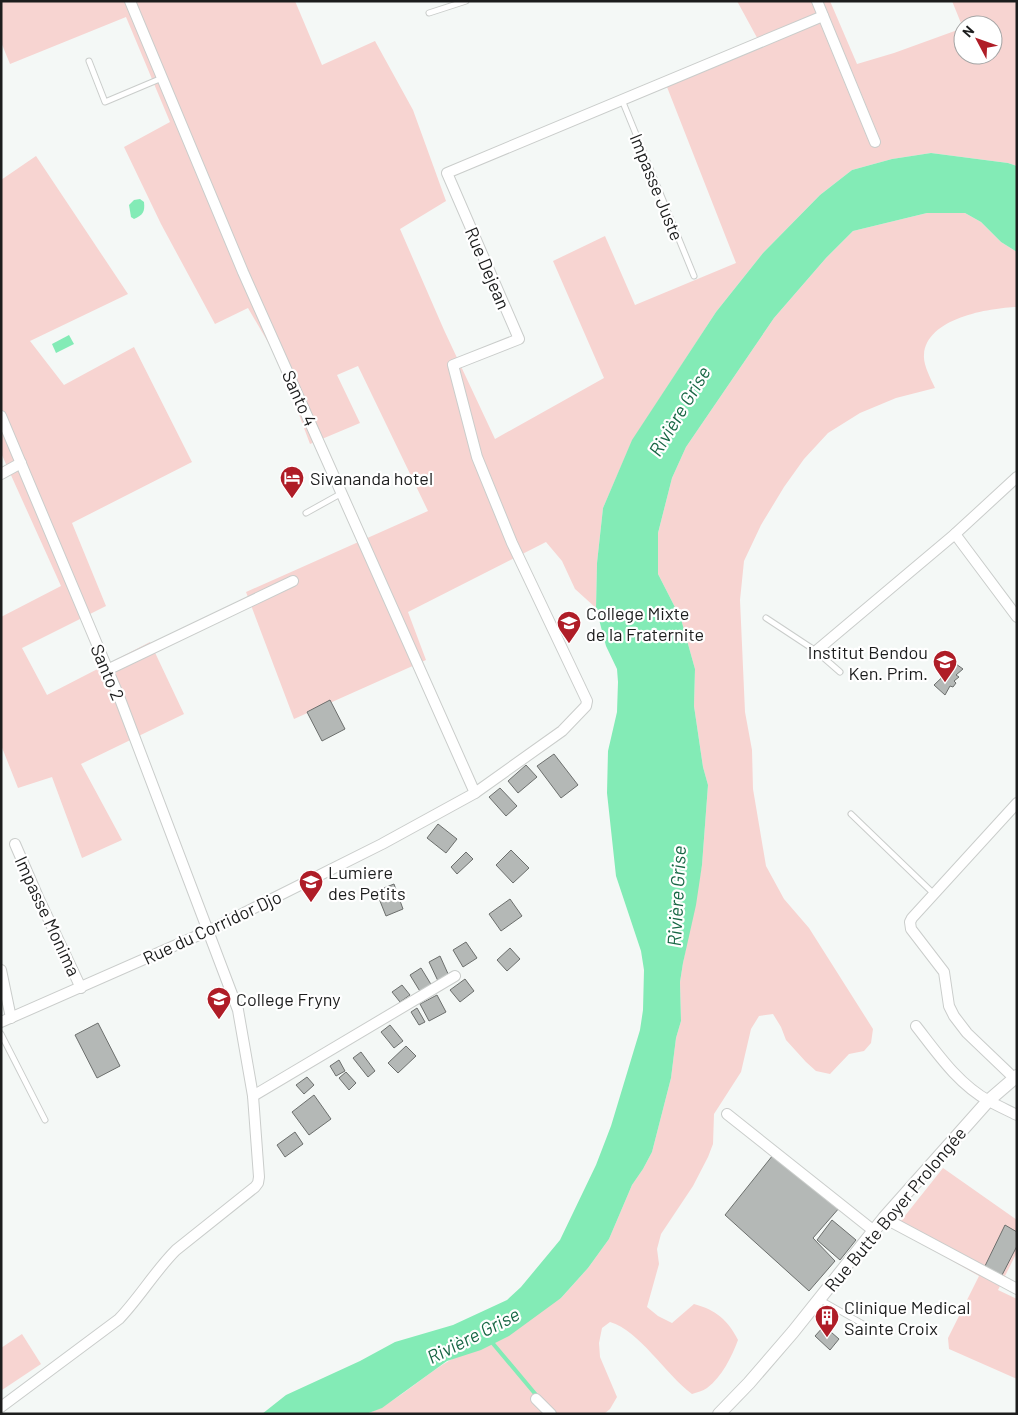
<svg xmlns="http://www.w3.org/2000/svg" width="1018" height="1415" font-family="Barlow,sans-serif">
	<rect width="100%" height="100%" fill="#f4f8f6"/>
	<g fill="#f7d4d1" fill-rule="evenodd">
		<path d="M 1,1 L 295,1 L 322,65 L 375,41 L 413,110 L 446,201 L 400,229 L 444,330 L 495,439 L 604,378 L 553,261 L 605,236 L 635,305 L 736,263 L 667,87 L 761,45 L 737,1 L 830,1 L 857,64 L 894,53 L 963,28 L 952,1 L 1017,1 L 1017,166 L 1008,163 L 931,153 L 892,159 L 852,170 L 820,195 L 763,253 L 716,312 L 632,441 L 603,508 L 597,563 L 596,608 L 575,589 L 562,561 L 546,542 L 408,612 L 426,660 L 294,719 L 246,592 L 428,511 L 358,366 L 337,375 L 360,423 L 310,444 L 279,361 L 248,308 L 215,324 L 161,224 L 124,147 L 170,122 L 126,17 L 10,64 L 1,42 ZM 963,25 L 993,25 L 993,55 L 963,55 Z"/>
		<path d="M 36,156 L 128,294 L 30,341 L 64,385 L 134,347 L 192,462 L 72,523 L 106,606 L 22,648 L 47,695 L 150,642 L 184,714 L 81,764 L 122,840 L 82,858 L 52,777 L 18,788 L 1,745 L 1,617 L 61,586 L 1,453 L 1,180 Z"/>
		<path d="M 927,213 L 965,213 L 981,222 L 1001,242 L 1017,252 L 1017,307 C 989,308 926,318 924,355 C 923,365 931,379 935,388 L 896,398 L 860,413 L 828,433 L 804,459 L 784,487 L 761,525 L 744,561 L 740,600 L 745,712 L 752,750 L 753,789 L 766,866 L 784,899 L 809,928 L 873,1029 L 871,1043 L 864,1051 L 849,1054 L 830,1074 L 816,1071 L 806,1062 L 786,1040 L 781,1027 L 773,1014 L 759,1016 L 751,1029 L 741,1072 L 714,1114 L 713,1144 L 708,1157 L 693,1186 L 661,1234 L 657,1249 L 659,1264 L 647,1307 L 658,1316 L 672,1323 L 694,1304 C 716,1310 728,1320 738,1340 C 732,1356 722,1377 707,1388 C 703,1391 697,1392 692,1394 C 665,1374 640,1331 610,1322 L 602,1328 L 599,1343 L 600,1357 L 617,1397 L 610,1409 L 604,1414 L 366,1414 C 402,1401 427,1369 463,1354 L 561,1298 L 588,1268 L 609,1239 L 632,1185 L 643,1169 L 652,1152 L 671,1078 L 676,1038 L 681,1021 L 680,982 L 683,963 L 702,865 L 708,785 L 703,767 L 694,706 L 695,669 L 681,619 L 658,574 L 658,533 L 672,478 L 686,447 L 774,318 L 826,258 L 853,231 Z"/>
		<path d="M 943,1168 L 1017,1220 L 1017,1252 L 998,1290 L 1017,1299 L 1017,1379 L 949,1349 L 948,1338 L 979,1276 L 949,1259 L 900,1222 Z"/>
		<path d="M 22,1334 L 41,1364 L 2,1390 L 1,1348 Z"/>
	</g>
	<g fill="#83ebb6">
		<path d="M 931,153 L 1008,163 L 1017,166 L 1017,252 L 1001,242 L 981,222 L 965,213 L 927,213 L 853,231 L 826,258 L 774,318 L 686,447 L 672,478 L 658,533 L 658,574 L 681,619 L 695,669 L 694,706 L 703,767 L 708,785 L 702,865 L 696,905 L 683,963 L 680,982 L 681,1021 L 676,1038 L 671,1078 L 652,1152 L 643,1169 L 632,1185 L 609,1239 L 588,1268 L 561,1298 L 509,1336 L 481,1350 L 447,1361 L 382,1408 L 366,1414 L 262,1414 L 286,1395 L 360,1361 L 395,1342 L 453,1325 L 507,1300 L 521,1287 L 560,1240 L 596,1165 L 611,1126 L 640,1030 L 643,1010 L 644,970 L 641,951 L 616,876 L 607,793 L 608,751 L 617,712 L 618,682 L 617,669 L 606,646 L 596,608 L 597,563 L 603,508 L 632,440 L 716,312 L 763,253 L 820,195 L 852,170 L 892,159 Z"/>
		<path d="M 140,199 L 144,202 C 145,212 143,215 134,219 L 131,217 L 129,205 L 134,200 Z"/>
		<path d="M 69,335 L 74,344 L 56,353 L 52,344 Z"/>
	</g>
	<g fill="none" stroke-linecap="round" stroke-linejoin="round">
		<path stroke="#83ebb6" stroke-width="4" d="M 490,1340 L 537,1396"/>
	</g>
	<g fill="#b4b8b6" stroke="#6c6f6d">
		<path d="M 956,664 L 963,669 L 956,675 L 959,677 L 954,681 L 956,683 L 953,687 L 950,686 L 945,695 L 934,685 Z"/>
		<path d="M 330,700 L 345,729 L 322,741 L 307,712 Z"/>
		<path d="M 554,754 L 578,785 L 561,798 L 537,766 Z"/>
		<path d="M 526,765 L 537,777 L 518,793 L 508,781 Z"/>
		<path d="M 500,788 L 517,806 L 506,816 L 489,797 Z"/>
		<path d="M 438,824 L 457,839 L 446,853 L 427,838 Z"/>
		<path d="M 511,850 L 529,868 L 513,883 L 496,865 Z"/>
		<path d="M 466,852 L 473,859 L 457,874 L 451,867 Z"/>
		<path d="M 394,884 L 403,909 L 386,916 L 376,891 Z"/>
		<path d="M 510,899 L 522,916 L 501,931 L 489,914 Z"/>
		<path d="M 466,942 L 477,958 L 463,967 L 453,950 Z"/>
		<path d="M 510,948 L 520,959 L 507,971 L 497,960 Z"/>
		<path d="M 440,956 L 449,976 L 438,981 L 429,962 Z"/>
		<path d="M 421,968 L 432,986 L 421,993 L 410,975 Z"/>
		<path d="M 465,979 L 474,991 L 460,1002 L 450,990 Z"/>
		<path d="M 402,985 L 410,995 L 400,1002 L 392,992 Z"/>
		<path d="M 437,995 L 446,1012 L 429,1021 L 420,1004 Z"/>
		<path d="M 417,1008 L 425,1022 L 419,1025 L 411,1012 Z"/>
		<path d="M 98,1023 L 120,1066 L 97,1078 L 75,1035 Z"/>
		<path d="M 390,1025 L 403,1041 L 394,1048 L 381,1032 Z"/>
		<path d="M 406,1046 L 416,1056 L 398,1073 L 388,1063 Z"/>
		<path d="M 361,1052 L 375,1071 L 368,1077 L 353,1058 Z"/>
		<path d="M 339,1060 L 345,1071 L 336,1076 L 330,1066 Z"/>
		<path d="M 346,1072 L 356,1083 L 349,1090 L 339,1078 Z"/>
		<path d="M 307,1077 L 314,1085 L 304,1094 L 296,1085 Z"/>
		<path d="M 314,1095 L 331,1119 L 309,1135 L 292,1112 Z"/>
		<path d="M 295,1132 L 303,1144 L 285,1157 L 277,1145 Z"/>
		<path d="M 773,1155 L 840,1207 L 813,1238 L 835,1261 L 809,1291 L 725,1215 Z"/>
		<path d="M 832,1220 L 856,1240 L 840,1260 L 817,1240 Z"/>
		<path d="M 1005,1225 L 1017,1232 L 1017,1246 L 1001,1277 L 984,1268 Z"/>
		<path d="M 824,1326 L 839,1339 L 830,1350 L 815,1336 Z"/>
	</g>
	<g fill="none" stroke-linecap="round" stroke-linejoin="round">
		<defs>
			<g id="service">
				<path d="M 429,13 L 466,1"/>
				<path d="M 89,61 L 105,102 L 162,78"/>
				<path d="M 622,100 L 694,276"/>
				<path d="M 306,513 L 342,493"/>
				<path d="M 766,618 L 816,651 L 840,672"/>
				<path d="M 851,814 L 934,894"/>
				<path d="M 1,1034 L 45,1120"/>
				<path d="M 819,1299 L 877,1332"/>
			</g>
			<g id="minor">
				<path d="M 130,1 L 243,272 L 475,793"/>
				<path d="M 817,1 L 875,142"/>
				<path d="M 1,416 L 120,699 L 238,1010 L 253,1096 L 259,1177 L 258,1183 L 255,1187 L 176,1250 C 155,1271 140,1297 119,1319 L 1,1407"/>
				<path d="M 1,474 L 21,463"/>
				<path d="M 955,534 L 1017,617"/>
				<path d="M 816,651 L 955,534 L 1017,477"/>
				<path d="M 107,670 L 293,581"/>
				<path d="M 15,844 L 38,897 L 81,988"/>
				<path d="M 1,970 L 11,1018"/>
				<path d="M 1,1022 L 208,931 L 382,844 L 475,793 L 562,731 L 586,706 L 587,701 L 512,543 L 477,457 L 453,365 L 519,339 L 447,173 L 823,16"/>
				<path d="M 916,1026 C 937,1053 958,1084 989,1101 C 998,1106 1007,1110 1017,1115"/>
				<path d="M 1014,1078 L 967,1033 L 954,1016 L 949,1006 L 944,972 L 911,929 L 910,922 L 912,918 L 1017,803"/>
				<path d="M 253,1096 L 455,976"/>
				<path d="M 727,1114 L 874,1231"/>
				<path d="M 884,1218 L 1017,1289"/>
				<path d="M 536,1399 L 551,1414"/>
			</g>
			<path id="tertiary" d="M 719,1414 L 749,1383 L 793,1332 L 884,1218 L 988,1101 L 1017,1076"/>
		</defs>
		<use href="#service" stroke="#cacdcb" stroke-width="7"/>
		<use href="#minor" stroke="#cacdcb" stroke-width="12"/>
		<use href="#tertiary" stroke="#cacdcb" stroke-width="14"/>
		<use href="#service" stroke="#fff" stroke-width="5"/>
		<use href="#minor" stroke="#fff" stroke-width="10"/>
		<use href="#tertiary" stroke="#fff" stroke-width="12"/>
	</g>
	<defs>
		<symbol id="hotel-pin" viewBox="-11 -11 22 30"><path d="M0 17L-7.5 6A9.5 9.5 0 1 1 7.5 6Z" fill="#af1d27" stroke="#fff"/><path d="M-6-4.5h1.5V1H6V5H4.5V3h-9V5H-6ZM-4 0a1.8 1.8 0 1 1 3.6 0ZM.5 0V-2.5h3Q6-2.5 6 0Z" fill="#fff"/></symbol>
		<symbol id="school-pin" viewBox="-11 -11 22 30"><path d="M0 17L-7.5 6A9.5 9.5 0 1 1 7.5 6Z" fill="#af1d27" stroke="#fff"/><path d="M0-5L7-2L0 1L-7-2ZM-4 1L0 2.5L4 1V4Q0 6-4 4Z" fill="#fff"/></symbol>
		<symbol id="building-pin" viewBox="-11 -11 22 30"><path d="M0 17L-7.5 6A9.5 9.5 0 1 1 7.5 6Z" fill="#af1d27" stroke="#fff"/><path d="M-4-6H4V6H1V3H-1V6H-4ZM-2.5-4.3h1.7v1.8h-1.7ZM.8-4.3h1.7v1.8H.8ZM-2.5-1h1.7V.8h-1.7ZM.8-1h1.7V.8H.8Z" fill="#fff"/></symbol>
	</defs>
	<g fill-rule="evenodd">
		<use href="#hotel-pin" x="278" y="464" width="28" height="38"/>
		<use href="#school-pin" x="555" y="609" width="28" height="38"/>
		<use href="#school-pin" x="931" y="648" width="28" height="38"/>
		<use href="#school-pin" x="297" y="868" width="28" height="38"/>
		<use href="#school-pin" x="205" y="985" width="28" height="38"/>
		<use href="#building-pin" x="813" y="1303" width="28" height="38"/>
	</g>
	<g text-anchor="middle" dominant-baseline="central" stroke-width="4.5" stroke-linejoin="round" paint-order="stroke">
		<g font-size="18" fill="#1c1d1d" stroke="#fff">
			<text transform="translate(657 187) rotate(68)">Impasse Juste</text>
			<text transform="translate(488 268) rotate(67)">Rue Dejean</text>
			<text transform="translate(300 398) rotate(66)">Santo 4</text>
			<text transform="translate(108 672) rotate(67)">Santo 2</text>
			<text transform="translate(48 916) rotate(65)">Impasse Monima</text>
			<text transform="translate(212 927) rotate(-25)">Rue du Corridor Djo</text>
			<text transform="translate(895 1209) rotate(-50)">Rue Butte Boyer Prolongée</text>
		</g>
		<g font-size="18" fill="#1c1d1d" stroke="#fff" text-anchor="start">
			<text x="310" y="478">Sivananda hotel</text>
			<text x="586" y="613">College Mixte<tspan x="586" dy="21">de la Fraternite</tspan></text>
			<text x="928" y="652" text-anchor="end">Institut Bendou<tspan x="928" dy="21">Ken. Prim.</tspan></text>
			<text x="328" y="872">Lumiere<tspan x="328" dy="21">des Petits</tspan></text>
			<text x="236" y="999">College Fryny</text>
			<text x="844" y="1307">Clinique Medical<tspan x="844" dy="21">Sainte Croix</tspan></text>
		</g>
		<g font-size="19" font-style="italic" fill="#186745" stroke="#fff">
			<text transform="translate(679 411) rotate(-59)">Rivière Grise</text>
			<text transform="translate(676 896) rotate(-87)">Rivière Grise</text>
			<text transform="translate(473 1335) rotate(-27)">Rivière Grise</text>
		</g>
	</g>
	<rect width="1018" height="1415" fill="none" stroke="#1c1d1d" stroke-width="5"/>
	<g transform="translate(978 40) rotate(311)"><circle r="24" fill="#ffffff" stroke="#a4a5a5"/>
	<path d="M0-4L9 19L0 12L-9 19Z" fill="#af1d27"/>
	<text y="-8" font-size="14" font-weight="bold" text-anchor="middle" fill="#1c1d1d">N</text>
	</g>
</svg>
